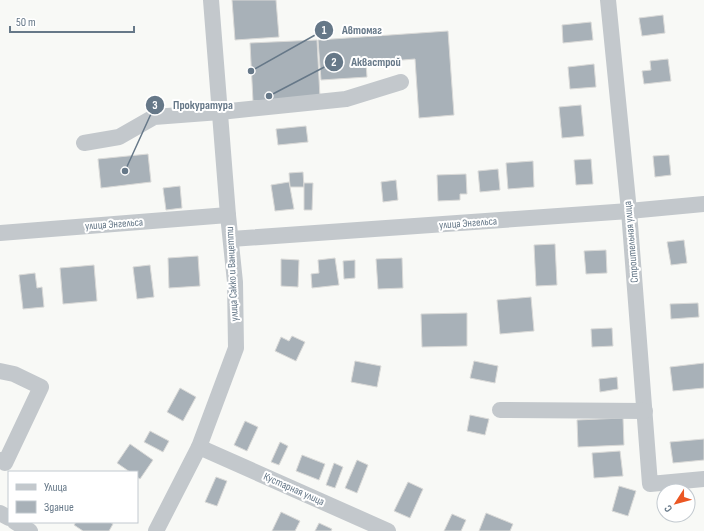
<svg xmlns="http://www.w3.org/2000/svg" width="704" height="531" font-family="'Sofia Sans Condensed',sans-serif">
	<rect width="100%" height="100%" fill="#f8f9f6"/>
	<g fill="#a8b1b8" stroke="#dadad8">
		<path d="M 232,0 L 276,0 L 279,37 L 235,40 Z"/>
		<path d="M 663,15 L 665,33 L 642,36 L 639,18 Z"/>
		<path d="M 591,22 L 593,40 L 563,43 L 562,25 Z"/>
		<path d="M 448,31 L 454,115 L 419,118 L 415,59 L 366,63 L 367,77 L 321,80 L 318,40 Z"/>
		<path d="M 317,40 L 320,98 L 253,101 L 250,43 Z"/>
		<path d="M 668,59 L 671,81 L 644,84 L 642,71 L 651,70 L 650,61 Z"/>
		<path d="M 594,64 L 596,87 L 570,89 L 568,67 Z"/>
		<path d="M 581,105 L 584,136 L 562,138 L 559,107 Z"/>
		<path d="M 306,126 L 308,142 L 278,145 L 276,129 Z"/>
		<path d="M 148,154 L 151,182 L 101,188 L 98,159 Z"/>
		<path d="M 669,155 L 671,175 L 655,177 L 653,156 Z"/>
		<path d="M 591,159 L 593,184 L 576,185 L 574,160 Z"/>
		<path d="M 533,161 L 534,187 L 508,189 L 506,163 Z"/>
		<path d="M 498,169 L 500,190 L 480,192 L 478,171 Z"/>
		<path d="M 303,172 L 304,187 L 290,187 L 289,173 Z"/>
		<path d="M 466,174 L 467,194 L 460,194 L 460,200 L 438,201 L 437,175 Z"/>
		<path d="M 396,180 L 398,200 L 383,202 L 381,182 Z"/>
		<path d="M 289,182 L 294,209 L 275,211 L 271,185 Z"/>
		<path d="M 304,183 L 313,183 L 312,210 L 304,210 Z"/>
		<path d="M 180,186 L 182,208 L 166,210 L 163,188 Z"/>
		<path d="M 684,240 L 687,263 L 671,265 L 667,242 Z"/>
		<path d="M 555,244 L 557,285 L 536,286 L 534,245 Z"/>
		<path d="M 606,250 L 607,273 L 586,274 L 584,251 Z"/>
		<path d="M 198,256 L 200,286 L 169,288 L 168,258 Z"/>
		<path d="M 335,258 L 339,285 L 312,288 L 311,274 L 319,273 L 318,260 Z"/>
		<path d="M 402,258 L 403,288 L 378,289 L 376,259 Z"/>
		<path d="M 281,259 L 299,260 L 298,287 L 281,286 Z"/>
		<path d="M 355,260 L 355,278 L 344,279 L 343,261 Z"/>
		<path d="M 94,265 L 97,301 L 63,304 L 60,268 Z"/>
		<path d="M 150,265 L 154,297 L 137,299 L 133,267 Z"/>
		<path d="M 35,273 L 37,288 L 42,287 L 44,307 L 23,309 L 19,275 Z"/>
		<path d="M 531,297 L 534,331 L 500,334 L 497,300 Z"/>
		<path d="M 698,303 L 699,317 L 671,319 L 670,304 Z"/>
		<path d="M 467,313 L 467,346 L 422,347 L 421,314 Z"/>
		<path d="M 612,328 L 613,346 L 592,347 L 591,329 Z"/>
		<path d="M 292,336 L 305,342 L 296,361 L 275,351 L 281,337 L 289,341 Z"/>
		<path d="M 355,361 L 381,366 L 377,387 L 351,382 Z"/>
		<path d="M 474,361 L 498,366 L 495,383 L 470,378 Z"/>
		<path d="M 704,363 L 704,388 L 673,391 L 670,367 Z"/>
		<path d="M 617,377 L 618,389 L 600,392 L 599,379 Z"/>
		<path d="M 180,388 L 196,397 L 183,421 L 167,412 Z"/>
		<path d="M 470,415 L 489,419 L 485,435 L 467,431 Z"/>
		<path d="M 623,418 L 624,445 L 578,447 L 577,420 Z"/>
		<path d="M 245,421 L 258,427 L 247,451 L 234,445 Z"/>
		<path d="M 150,431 L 169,441 L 163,452 L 144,442 Z"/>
		<path d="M 704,439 L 704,460 L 673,463 L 670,442 Z"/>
		<path d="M 280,442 L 288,446 L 279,465 L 271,462 Z"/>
		<path d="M 130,444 L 153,460 L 140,479 L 137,477 L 137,472 L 130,472 L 117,463 Z"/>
		<path d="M 620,451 L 623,476 L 594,478 L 592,453 Z"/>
		<path d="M 302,455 L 325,464 L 319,480 L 296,471 Z"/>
		<path d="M 357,460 L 368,465 L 357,493 L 345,488 Z"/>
		<path d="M 334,463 L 343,467 L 335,488 L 326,485 Z"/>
		<path d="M 216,477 L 227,481 L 217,506 L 205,502 Z"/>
		<path d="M 408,482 L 423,489 L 410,518 L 394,511 Z"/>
		<path d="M 619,486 L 636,491 L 628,516 L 612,511 Z"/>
		<path d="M 281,512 L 300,521 L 295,531 L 272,531 Z"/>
		<path d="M 486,513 L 513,524 L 510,531 L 479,531 Z"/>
		<path d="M 452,514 L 466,520 L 461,531 L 444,531 Z"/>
		<path d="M 76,522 L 110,522 L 113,524 L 109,531 L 83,531 L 74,525 Z"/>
		<path d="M 319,523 L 332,529 L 331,531 L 315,531 Z"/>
	</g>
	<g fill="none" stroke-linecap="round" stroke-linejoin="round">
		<g stroke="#c3c8cc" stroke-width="16">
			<path d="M 608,0 L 629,211 L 650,484 L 704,479"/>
			<path d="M 84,143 L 119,137 L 154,117 L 220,112 L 346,99 L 401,82"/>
			<path d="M 0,233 L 228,215"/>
			<path d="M 231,239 L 629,211 L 704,204"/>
			<path d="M 0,371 L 14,374 L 41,387 L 5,463 L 0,460"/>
			<path d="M 500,410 L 645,411"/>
			<path d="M 199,447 L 388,531"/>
			<path d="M 0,513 L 9,518"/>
			<path d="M 15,522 L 30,531"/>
			<path d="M 156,531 L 199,447 L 236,348 L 235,282 L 228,215 L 211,0"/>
		</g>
	</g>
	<g text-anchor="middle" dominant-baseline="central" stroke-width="4" stroke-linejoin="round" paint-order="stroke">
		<g font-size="11" fill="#667888" stroke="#fff">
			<text transform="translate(468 223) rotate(-4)">улица Энгельса</text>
			<text transform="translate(114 224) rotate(-4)">улица Энгельса</text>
			<text transform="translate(631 242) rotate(-95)">Строительная улица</text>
			<text transform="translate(232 274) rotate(-93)">улица Сакко и Ванцетти</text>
			<text transform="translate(294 489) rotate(24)">Кустарная улица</text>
		</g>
	</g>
	<path fill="none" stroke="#667888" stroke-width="1.5" d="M251 71L324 30M269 96L334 62M125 171L155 105"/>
	<g fill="#667888" stroke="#fff" stroke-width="1.5">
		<circle cx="251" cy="71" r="4"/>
		<circle cx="269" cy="96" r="4"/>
		<circle cx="125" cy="171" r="4"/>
		<circle cx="324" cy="30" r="10"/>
		<circle cx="334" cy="62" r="10"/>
		<circle cx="155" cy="105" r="10"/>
	</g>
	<g font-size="12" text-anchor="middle" font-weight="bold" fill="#fff">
		<text x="324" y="34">1</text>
		<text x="334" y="66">2</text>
		<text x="155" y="109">3</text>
	</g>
	<g font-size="12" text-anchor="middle" font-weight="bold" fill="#667888" stroke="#fff" stroke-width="4" stroke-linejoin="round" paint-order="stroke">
		<text x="362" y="34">Автомаг</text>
		<text x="376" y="66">Аквастрой</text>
		<text x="203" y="109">Прокуратура</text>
	</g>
	<rect x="8" y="471" width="130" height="52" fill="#ffffff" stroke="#c2c9cf"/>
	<rect x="16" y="484" width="20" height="6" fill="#c3c8cc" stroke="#c2c9cf"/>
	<text x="44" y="491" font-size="12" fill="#667888">Улица</text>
	<rect x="16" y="501" width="20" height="12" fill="#a8b1b8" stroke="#c2c9cf"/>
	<text x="44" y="511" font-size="12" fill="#667888">Здание</text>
	<g transform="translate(676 503) rotate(234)"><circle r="19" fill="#ffffff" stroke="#c2c9cf"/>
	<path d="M0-3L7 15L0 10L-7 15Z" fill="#eb5723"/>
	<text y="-6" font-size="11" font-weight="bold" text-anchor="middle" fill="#667888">С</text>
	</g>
	<path d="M10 26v6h124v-6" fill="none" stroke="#667888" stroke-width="2"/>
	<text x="16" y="26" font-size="12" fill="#667888" stroke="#ffffff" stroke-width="3" paint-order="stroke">50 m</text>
</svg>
